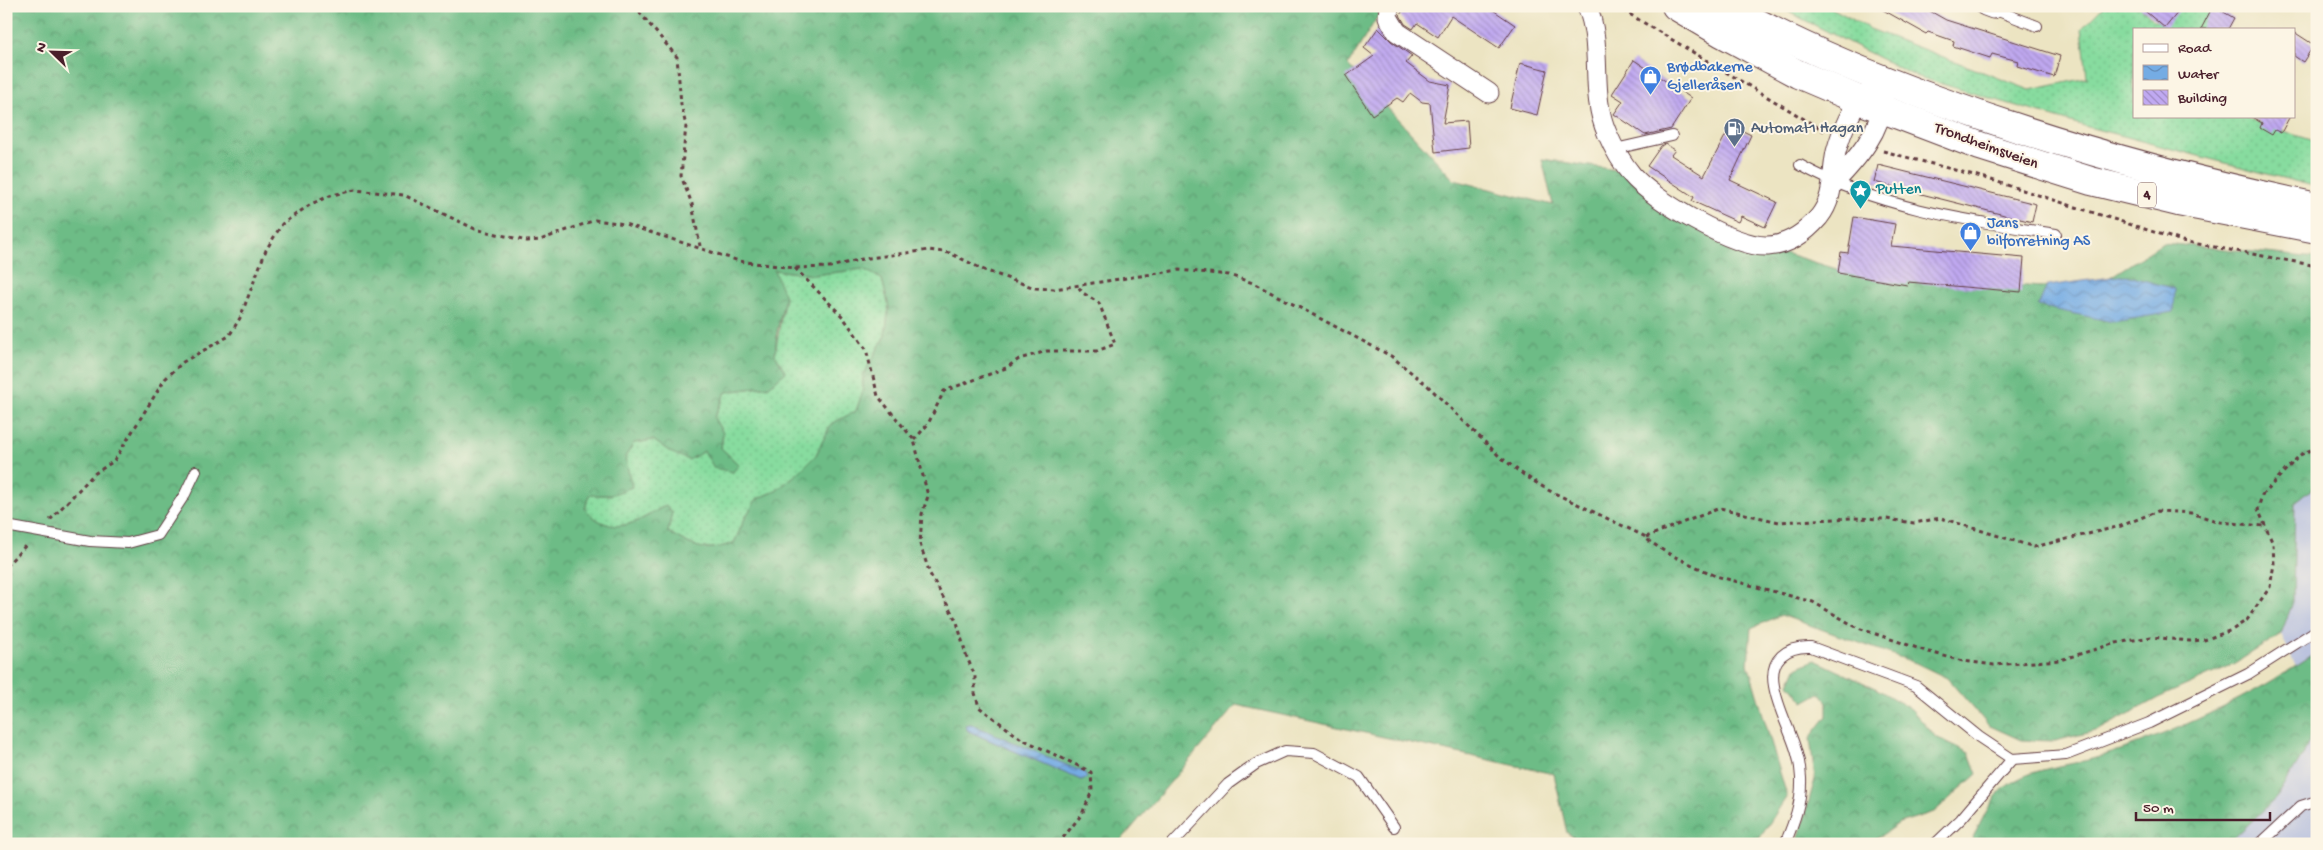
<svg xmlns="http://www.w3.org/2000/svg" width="2323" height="850" font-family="'Gochi Hand',sans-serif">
	<defs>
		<pattern id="grass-dots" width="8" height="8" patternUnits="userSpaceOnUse" patternTransform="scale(1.25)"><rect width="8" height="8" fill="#87dc9f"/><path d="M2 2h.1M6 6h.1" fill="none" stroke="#76bc89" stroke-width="1.8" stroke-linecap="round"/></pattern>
		<pattern id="forest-crowns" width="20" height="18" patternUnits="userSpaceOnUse" patternTransform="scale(1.25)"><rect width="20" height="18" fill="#6dbc86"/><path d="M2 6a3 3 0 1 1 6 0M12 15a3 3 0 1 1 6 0" fill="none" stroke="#5c986e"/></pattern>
		<pattern id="water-waves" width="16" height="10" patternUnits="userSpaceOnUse" patternTransform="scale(1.25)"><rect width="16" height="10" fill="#75ace4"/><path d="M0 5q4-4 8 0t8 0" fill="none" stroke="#628bb9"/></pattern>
		<pattern id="building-back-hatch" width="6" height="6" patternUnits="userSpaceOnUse" patternTransform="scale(1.25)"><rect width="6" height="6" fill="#c0a9f1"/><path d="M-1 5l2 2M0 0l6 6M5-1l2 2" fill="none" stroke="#9e89c3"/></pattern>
	</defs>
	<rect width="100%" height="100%" fill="#fcf5e5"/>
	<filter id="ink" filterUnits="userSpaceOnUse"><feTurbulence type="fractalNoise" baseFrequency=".02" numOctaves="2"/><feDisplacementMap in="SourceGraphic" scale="10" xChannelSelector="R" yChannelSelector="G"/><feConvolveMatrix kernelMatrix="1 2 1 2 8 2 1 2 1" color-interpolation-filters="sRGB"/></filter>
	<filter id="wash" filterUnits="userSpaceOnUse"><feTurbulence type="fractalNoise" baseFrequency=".0096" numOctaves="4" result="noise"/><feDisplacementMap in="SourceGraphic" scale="20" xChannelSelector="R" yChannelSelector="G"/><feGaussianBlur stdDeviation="1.12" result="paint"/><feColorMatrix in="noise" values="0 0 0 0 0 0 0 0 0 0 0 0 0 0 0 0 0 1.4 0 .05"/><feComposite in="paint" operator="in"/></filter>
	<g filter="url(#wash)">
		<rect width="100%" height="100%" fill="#ece4c2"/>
		<g fill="#bbc3de">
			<path d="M 2317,485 L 2317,652 L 2296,667 L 2281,634 L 2293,601 L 2295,502 Z"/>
			<path d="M 2317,723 L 2317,844 L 2222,844 L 2233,839 L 2302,755 Z"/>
		</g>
		<g fill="url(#grass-dots)" stroke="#687e65">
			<path d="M 1777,6 L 1828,6 L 1870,29 L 2030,90 L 2087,78 L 2082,28 L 2104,6 L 2139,6 L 2155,22 L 2169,6 L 2217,6 L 2203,29 L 2134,29 L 2134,116 L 2239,116 L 2317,142 L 2317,187 L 2088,127 L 1915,76 Z"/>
			<path d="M 863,269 L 882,279 L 889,307 L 885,336 L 863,376 L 863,391 L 856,411 L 831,424 L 816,455 L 799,472 L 776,491 L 757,499 L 746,516 L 734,543 C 704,553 695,548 668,532 L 672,512 L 666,505 C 636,523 612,539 585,509 L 589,495 L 611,495 L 625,457 L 633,443 L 653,440 L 672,453 L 704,450 L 739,465 L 721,448 L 723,433 L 714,418 L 726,392 L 769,386 L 785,297 L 773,270 L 813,275 Z"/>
		</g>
		<g fill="url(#forest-crowns)" stroke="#5c6e58" fill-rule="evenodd">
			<path d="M 6,6 L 1384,6 L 1348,65 L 1454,180 L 1553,205 L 1542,159 L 1617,170 L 1752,243 L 1856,275 L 2090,290 L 2163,243 L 2317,258 L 2317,485 L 2295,502 L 2293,602 L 2281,634 L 2234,664 L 2158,698 L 2099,730 L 2055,741 L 2021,740 L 1988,725 L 1947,678 L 1916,663 L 1781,615 L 1751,628 L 1748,664 L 1787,796 L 1756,844 L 1585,844 L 1567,833 L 1554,774 L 1236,705 L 1118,844 L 6,844 ZM 863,269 L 882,279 L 889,307 L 885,336 L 863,376 L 863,391 L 856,411 L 831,424 L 816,455 L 799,472 L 776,491 L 757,499 L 746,516 L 734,543 C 704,553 695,548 668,532 L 672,512 L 666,505 C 637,523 612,539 585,509 L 589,495 L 611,495 L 632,487 L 625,457 L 634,443 L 653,440 L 672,453 L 689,460 L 704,451 L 714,468 L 733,472 L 739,465 L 721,448 L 723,433 L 714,418 L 726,392 L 769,386 L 786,372 L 775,355 L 777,332 L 785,297 L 774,270 L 813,275 ZM 971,724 L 1085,773 L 1087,778 L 1081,780 L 968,731 L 965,725 Z"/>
			<path d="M 2317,652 L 2317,723 L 2303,755 L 2277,797 L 2233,839 L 2222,844 L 1971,844 L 1973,837 C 1981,823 1989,803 2000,792 C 2025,767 2067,767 2099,757 C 2171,735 2256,695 2317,652 Z"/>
			<path d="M 1815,660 L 1877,689 L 1911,709 L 1936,737 L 1969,753 L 1977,774 L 1934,812 L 1899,823 L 1869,844 L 1797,844 L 1815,779 L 1810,738 L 1827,716 L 1827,702 L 1820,693 L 1804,702 L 1789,684 L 1796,668 Z"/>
		</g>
		<g fill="url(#water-waves)" stroke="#606688">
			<path d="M 2126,275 L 2175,289 L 2174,312 L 2113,322 L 2038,306 L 2047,286 Z"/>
			<path d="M 971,724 L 1085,773 L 1087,778 L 1081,780 L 968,731 L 965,725 Z"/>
		</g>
		<g id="blocks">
			<g fill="url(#building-back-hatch)">
				<path d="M 1406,6 L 1487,6 L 1515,25 L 1499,48 L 1451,16 L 1438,37 L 1417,23 L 1413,29 L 1405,24 L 1400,15 Z"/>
				<path d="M 1876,6 L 1921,6 L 1946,20 L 2060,56 L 2054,77 L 2017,66 L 2018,61 L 1992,54 L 1990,58 L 1953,46 L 1954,41 L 1928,32 L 1926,34 Z"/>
				<path d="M 2139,6 L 2183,6 L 2165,28 Z"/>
				<path d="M 2213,6 L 2234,18 L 2228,29 L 2201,29 Z"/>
				<path d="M 1378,28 L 1391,41 L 1412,56 L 1406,63 L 1430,81 L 1450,85 L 1443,123 L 1467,121 L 1469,148 L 1435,152 L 1430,103 L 1422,102 L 1410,93 L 1403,102 L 1397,98 L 1372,115 L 1346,76 L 1374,56 L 1364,48 Z"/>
				<path d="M 2294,32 L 2314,45 L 2303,62 L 2294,56 Z"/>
				<path d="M 1634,60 L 1691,98 L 1671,129 L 1645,135 L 1614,114 L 1623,101 L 1612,94 Z"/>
				<path d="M 1520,63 L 1547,70 L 1537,115 L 1510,108 Z"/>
				<path d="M 2250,116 L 2290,116 L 2281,133 L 2275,130 L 2272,135 L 2260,128 L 2262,123 Z"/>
				<path d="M 1731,125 L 1751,135 L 1730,180 L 1777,202 L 1765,227 L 1741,216 L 1738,222 L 1692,201 L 1694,197 L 1647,166 L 1661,146 L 1666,144 L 1675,150 L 1671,155 L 1704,176 Z"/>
				<path d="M 1878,165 L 2036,204 L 2032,222 L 1874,182 Z"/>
				<path d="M 1854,217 L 1895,224 L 1891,246 L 2024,258 L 2021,292 L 1908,282 L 1907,285 L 1838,273 L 1841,252 L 1848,253 Z"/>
			</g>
		</g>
	</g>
	<g filter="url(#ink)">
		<use href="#blocks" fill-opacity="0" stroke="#623d42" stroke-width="1"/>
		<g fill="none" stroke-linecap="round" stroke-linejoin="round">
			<defs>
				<g id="lane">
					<path d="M 1993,9 L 2037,26"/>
					<path d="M 1615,149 L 1672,136"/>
					<path d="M 1800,165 C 1877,208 1970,221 2056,234"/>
					<path d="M 6,526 L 90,541 L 128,543 L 158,535 L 185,494 L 196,471"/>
					<path d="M 1172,844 L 1228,784 L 1256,764 L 1285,751 L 1314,753 L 1359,777 L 1394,827"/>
					<path d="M 1785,844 C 1794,822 1802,802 1801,778 C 1800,744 1779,717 1774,686 C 1769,659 1786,646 1811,647 L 1916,686 L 1979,737 L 2012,759"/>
					<path d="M 1935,844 L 1961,819 L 2012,759 L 2066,755 L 2149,723 L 2248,674 L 2317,630"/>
					<path d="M 2260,844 L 2301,806 L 2317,801"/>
				</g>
				<g id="street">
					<path d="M 1389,6 L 1388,17 L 1397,32 L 1489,93"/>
					<path d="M 1587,6 C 1604,47 1589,93 1607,133 C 1613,147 1622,163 1632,175 C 1653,200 1735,248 1768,246 C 1788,245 1806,232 1819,217 C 1835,197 1831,175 1836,152 C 1841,133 1852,104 1868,93"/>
					<path d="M 1985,6 L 1993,9 L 1995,6"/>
					<path d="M 1834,183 C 1857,159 1881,132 1884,97"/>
				</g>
				<g id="highway">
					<path d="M 1676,6 L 1722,33 L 1798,74 L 1859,100 L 1980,146 L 2091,181 L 2178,202 L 2317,229"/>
					<path d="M 1726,6 C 1793,44 1863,73 1934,99 C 2058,145 2187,180 2317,207"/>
				</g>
			</defs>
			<use href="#lane" stroke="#623d42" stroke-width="12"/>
			<use href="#street" stroke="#623d42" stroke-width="21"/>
			<use href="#highway" stroke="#623d42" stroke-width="30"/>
			<g stroke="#623d42" stroke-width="3" stroke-dasharray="4 4" stroke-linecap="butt">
				<path d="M 634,6 L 677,57 L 681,104 L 686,126 L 681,176 L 692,204 L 700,246"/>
				<path d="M 1616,6 L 1824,131"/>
				<path d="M 1883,151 L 1985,178 L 2182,241 L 2317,266"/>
				<path d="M 795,268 L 843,317 L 866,349 L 878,396 L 914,440 L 928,496 L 922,514 L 920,544 L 930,574 L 957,622 L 966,655 L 975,676 L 975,693 L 979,707 L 1020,738 L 1091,772 L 1092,791 L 1082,814 L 1058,844"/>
				<path d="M 914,440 L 928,424 L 944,391 L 1006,368 L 1019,359 L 1047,351 L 1097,351 L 1115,344 L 1099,303 L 1083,293 L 1077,285"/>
				<path d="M 50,520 L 94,474 L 114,461 L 165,379 L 183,362 L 229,336 L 240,318 L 266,250 L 282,224 L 311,204 L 332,195 L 355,190 L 404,195 L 475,229 L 527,241 L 540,240 L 595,220 L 625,224 L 739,261 L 794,268 L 830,267 L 862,259 L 929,250 L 950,253 L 984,270 L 1035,288 L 1054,289 L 1179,270 L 1229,275 L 1253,283 L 1391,356 L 1428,386 L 1499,456 L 1524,475 L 1548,490 L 1646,537 L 1649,541 L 1667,553 L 1716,576 L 1813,602 L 1858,628 L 1929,652 L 1963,661 L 1994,665 L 2060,660 L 2116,643 L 2151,637 L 2190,641 L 2204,640 L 2232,630 L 2247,620 L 2270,587 L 2274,564 L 2273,544 L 2258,509 L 2262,495 L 2300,455 L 2317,447"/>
				<path d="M 1646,537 L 1720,508 L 1779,522 L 1852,518 L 1886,519 L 1914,523 L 1941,518 L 2034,547 L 2121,526 L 2158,511 L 2191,513 L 2220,522 L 2264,526"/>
				<path d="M 6,566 L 28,543"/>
			</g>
			<use href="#lane" stroke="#fff" stroke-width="10"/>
			<use href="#street" stroke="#fff" stroke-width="19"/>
			<use href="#highway" stroke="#fff" stroke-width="28"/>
		</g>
	</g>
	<defs>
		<symbol id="shop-pin" viewBox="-11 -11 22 30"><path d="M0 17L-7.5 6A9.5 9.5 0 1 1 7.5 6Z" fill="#3f7fe0" stroke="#fcf5e5"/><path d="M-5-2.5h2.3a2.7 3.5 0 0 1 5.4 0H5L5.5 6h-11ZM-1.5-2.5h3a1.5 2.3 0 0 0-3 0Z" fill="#fff"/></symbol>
		<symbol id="fuel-pin" viewBox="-11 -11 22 30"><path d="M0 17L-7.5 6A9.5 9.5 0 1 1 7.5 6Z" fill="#5c6f8a" stroke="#fcf5e5"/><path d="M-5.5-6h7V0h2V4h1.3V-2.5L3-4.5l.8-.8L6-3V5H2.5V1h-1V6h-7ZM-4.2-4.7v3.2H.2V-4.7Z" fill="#fff"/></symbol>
		<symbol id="sight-pin" viewBox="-11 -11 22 30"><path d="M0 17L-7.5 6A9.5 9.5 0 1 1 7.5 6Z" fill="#0f9aa8" stroke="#fcf5e5"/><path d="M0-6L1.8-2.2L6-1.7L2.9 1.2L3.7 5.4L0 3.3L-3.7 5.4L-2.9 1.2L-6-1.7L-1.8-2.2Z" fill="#fff"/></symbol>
	</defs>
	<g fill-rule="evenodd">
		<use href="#shop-pin" x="1638" y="64" width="25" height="34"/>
		<use href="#fuel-pin" x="1722" y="116" width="25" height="34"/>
		<use href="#sight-pin" x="1848" y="178" width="25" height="34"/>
		<use href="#shop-pin" x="1958" y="220" width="25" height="34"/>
	</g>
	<g text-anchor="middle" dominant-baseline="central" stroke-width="4" stroke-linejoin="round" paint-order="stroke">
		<rect fill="#fcf5e5" stroke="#7f5f63" stroke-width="1" x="2138" y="182.5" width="18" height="25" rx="4"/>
		<g font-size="15" font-weight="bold" fill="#4a1f2b">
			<text x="2147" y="195">4</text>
		</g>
		<g font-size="16" fill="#366cbe" stroke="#fcf5e5" text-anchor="start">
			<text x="1667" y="68">Brødbakerne<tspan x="1667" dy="18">Gjelleråsen</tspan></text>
			<text x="1987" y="224">Jans<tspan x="1987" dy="18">bilforretning AS</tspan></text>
		</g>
		<g font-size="16" fill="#4e5e75" stroke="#fcf5e5" text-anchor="start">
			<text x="1751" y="129">Automat1 Hagan</text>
		</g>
		<g font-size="16" fill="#4a1f2b" stroke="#fcf5e5">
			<text transform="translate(1986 147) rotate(20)">Trondheimsveien</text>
		</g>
		<g font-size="16" fill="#0d838f" stroke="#fcf5e5" text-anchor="start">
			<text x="1876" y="190">Putten</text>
		</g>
	</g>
	<rect width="2323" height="850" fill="none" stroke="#fcf5e5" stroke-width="25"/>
	<rect x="2133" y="28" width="162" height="90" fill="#fcf5e5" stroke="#b59f9b"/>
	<rect x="2143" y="44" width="25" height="8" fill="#ffffff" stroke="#b59f9b"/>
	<text x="2178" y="52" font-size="15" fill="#4a1f2b">Road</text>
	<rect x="2143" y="65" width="25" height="15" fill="url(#water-waves)" stroke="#b59f9b"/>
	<text x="2178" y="78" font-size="15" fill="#4a1f2b">Water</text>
	<rect x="2143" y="90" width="25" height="15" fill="url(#building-back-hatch)" stroke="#b59f9b"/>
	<text x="2178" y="102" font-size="15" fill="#4a1f2b">Building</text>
	<g transform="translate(52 52) rotate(293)" stroke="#fcf5e5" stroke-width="4" paint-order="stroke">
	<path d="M0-4L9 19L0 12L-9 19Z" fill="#4a1f2b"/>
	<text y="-8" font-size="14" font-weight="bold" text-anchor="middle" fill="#4a1f2b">N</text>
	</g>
	<path d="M2136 812v8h134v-8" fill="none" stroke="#4a1f2b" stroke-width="2.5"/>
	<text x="2143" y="812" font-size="15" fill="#4a1f2b" stroke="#fcf5e5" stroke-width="4" paint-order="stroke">50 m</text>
</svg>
